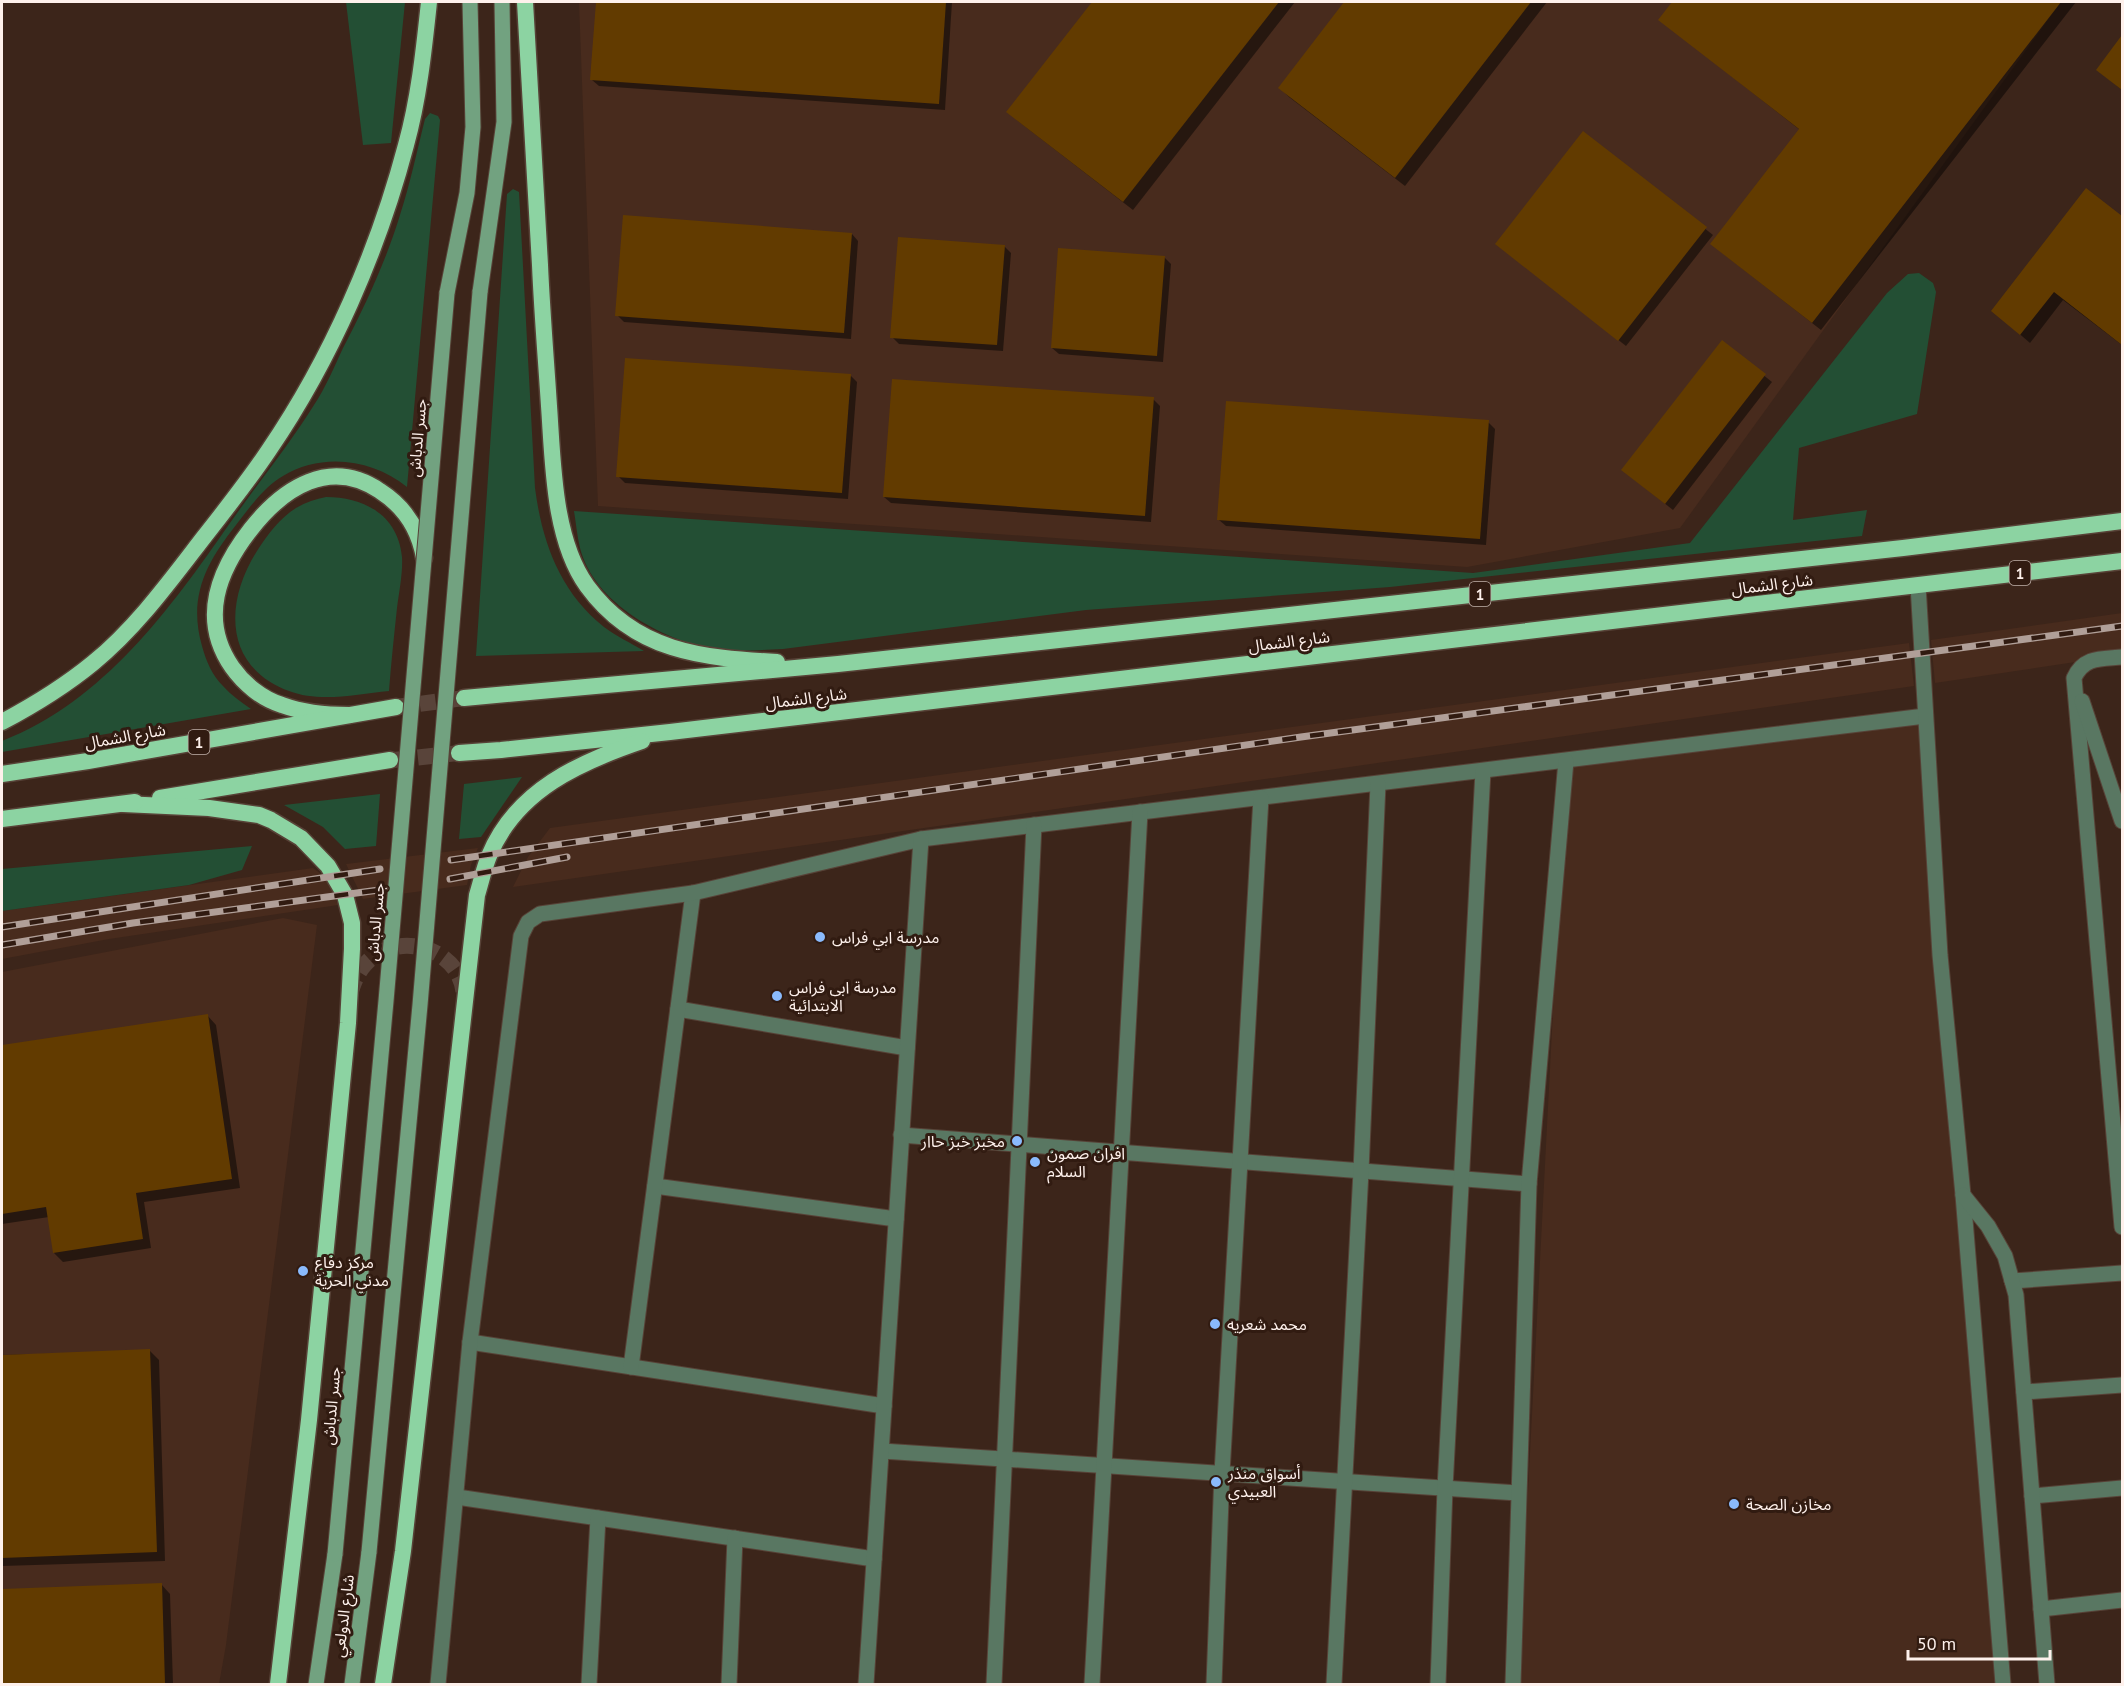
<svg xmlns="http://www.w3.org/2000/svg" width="2124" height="1686" font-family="'PT Sans','Noto Sans Arabic',sans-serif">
	<rect width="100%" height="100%" fill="#3c251a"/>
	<g fill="#482b1d">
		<path d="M 579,2 L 2061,2 L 1680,528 L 1467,567 L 598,506 Z"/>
		<path d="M 2122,613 L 2122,655 L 1935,683 L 1931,640 Z"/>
		<path d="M 1909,643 L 1914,686 L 513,887 L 528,857 L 550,828 Z"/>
		<path d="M 1925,716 L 2003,1684 L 1518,1684 L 1566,761 Z"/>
		<path d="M 478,848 L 471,865 L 467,885 L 363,899 L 346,864 Z"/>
		<path d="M 313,868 L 321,874 L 331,888 L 338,905 L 109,939 L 2,959 L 2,911 Z"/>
		<path d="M 283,918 L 317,925 L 226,1645 L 219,1684 L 2,1684 L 2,972 Z"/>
	</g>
	<g fill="#234f34">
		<path d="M 346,2 L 405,2 L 391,143 L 363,145 Z"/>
		<path d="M 430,113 L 438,116 L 440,120 L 407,487 C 373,459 322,452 283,476 C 264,487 250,507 236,525 C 206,563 188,597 202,646 C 206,661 212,675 223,686 C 231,695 241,702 251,709 L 2,752 L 2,741 C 104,701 170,609 230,523 C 258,483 289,445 314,405 C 326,387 334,367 343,348 C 365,306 386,261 400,215 C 410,184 417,151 425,119 Z"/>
		<path d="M 513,189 L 519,192 L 535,488 C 542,542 560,592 604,627 C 616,636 631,643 644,651 L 476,656 L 507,194 Z"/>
		<path d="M 1919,273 L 1933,283 L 1936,292 L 1917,414 L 1799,448 L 1793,520 L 1867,510 L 1862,536 L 1390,587 L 1086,610 L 783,649 C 760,650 736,652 714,649 C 662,640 594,603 580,548 C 577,536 576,523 574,511 L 1473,573 L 1690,543 L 1887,293 L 1908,274 Z"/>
		<path d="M 326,497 C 364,497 398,515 402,557 C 403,573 399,592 397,608 C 394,636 391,664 389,691 C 357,694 320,703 289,691 C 224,667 224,603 257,551 C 267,535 280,518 296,508 C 306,502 316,499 326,497 Z"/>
		<path d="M 522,777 L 481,837 L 459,839 L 464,784 Z"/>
		<path d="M 380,794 L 376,846 L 345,849 L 323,827 L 284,805 Z"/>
		<path d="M 252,846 L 242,870 L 189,885 L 2,911 L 2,869 Z"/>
	</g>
	<g fill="#0007">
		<path d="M 597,2 L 952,2 L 945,110 L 599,86 L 592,80 Z"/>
		<path d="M 1094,2 L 1295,2 L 1133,210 L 1018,121 L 1008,111 Z"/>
		<path d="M 1346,2 L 1547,2 L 1405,186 L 1289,97 L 1280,88 Z"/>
		<path d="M 1674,2 L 2076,2 L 1821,330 L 1721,252 L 1800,130 L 1660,20 Z"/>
		<path d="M 2122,37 L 2122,90 L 2098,70 Z"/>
		<path d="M 1584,133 L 1713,235 L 1626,346 L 1497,244 Z"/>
		<path d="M 2086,190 L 2122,218 L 2122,345 L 2063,300 L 2030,343 L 1993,311 Z"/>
		<path d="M 852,234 L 858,241 L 851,339 L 624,322 L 617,315 Z"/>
		<path d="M 1004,246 L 1011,253 L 1003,351 L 899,344 L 892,337 Z"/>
		<path d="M 1164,257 L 1171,264 L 1163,362 L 1059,354 L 1052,348 Z"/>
		<path d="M 1722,342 L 1772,382 L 1673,510 L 1630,476 Z"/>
		<path d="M 850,375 L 857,382 L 848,499 L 625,483 L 618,476 Z"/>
		<path d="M 1153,399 L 1160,406 L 1151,522 L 891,503 L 884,497 Z"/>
		<path d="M 1488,422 L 1495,429 L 1486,545 L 1226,526 L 1219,520 Z"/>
		<path d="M 207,1015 L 216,1025 L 240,1188 L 144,1202 L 151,1248 L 63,1262 L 54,1253 L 49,1217 L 2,1224 L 2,1047 Z"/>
		<path d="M 150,1351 L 159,1360 L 165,1561 L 2,1566 L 2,1355 Z"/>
		<path d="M 161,1584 L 170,1594 L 173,1684 L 2,1684 L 2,1591 Z"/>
	</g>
	<g fill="#623b00">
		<path d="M 596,2 L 946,2 L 939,104 L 590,80 Z"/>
		<path d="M 1092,2 L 1279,2 L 1123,202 L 1006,112 Z"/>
		<path d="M 1344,2 L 1531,2 L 1395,178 L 1278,88 Z"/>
		<path d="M 1672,2 L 2061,2 L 1812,323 L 1710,244 L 1799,129 L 1658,20 Z"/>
		<path d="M 2122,35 L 2122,90 L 2096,70 Z"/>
		<path d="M 1583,131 L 1707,227 L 1618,341 L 1495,244 Z"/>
		<path d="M 2086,188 L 2122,216 L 2122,345 L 2054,292 L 2020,335 L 1991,311 Z"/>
		<path d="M 623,215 L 852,233 L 844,333 L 615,316 Z"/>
		<path d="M 898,237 L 1005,245 L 997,345 L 890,338 Z"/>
		<path d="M 1058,248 L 1165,256 L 1157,356 L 1051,348 Z"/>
		<path d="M 1722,340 L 1766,374 L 1665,504 L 1621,470 Z"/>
		<path d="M 625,358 L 851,374 L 842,493 L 616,477 Z"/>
		<path d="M 892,379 L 1154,397 L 1145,516 L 883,497 Z"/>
		<path d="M 1226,401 L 1489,420 L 1480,539 L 1217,520 Z"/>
		<path d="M 208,1014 L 232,1179 L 136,1193 L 143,1239 L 53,1253 L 46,1207 L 2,1214 L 2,1045 Z"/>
		<path d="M 150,1349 L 157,1552 L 2,1558 L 2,1355 Z"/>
		<path d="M 162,1583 L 165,1684 L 2,1684 L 2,1589 Z"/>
	</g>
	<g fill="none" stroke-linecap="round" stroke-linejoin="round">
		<g stroke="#59443a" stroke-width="16" stroke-dasharray="16 8" stroke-linecap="butt">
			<path d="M 396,707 L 464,698"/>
			<path d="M 394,760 L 459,753"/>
			<path d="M 350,994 C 353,985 356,976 362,968 C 392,927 465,946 464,1000"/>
		</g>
		<defs>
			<g id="minor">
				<path d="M 2122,657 C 2102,659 2084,656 2074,678 L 2122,1227"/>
				<path d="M 2082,701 L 2122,821"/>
				<path d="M 678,1009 L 907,1048"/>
				<path d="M 901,1135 L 1529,1184"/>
				<path d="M 655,1186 L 896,1219"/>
				<path d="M 2012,1281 L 2122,1273"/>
				<path d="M 470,1342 L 884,1406"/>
				<path d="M 631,1367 L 693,893"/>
				<path d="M 2024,1392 L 2122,1385"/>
				<path d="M 882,1451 L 1518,1493"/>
				<path d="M 2032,1496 L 2122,1488"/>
				<path d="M 457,1497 L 874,1559"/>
				<path d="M 2041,1609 L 2122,1600"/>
				<path d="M 438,1684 L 470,1342 L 521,936 L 528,922 L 540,914 L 693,893 L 921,839 L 1925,716"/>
				<path d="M 589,1684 L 598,1518"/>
				<path d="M 729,1684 L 735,1538"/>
				<path d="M 866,1684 L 921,839"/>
				<path d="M 994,1684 L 1034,825"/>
				<path d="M 1092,1684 L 1140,812"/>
				<path d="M 1214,1684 L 1222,1473 L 1261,798"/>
				<path d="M 1334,1684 L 1361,1171 L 1378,784"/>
				<path d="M 1438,1684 L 1445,1488 L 1483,771"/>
				<path d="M 1513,1684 L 1529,1184 L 1566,761"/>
			</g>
			<g id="tertiary">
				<path d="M 1918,585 L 1940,955 L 1963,1195 L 2003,1684"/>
				<path d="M 1963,1195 L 1988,1226 L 2005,1256 L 2016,1295 L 2047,1684"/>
			</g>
			<g id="secondary">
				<path d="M 480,292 L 504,122 L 502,2"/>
				<path d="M 447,293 L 467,193 L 473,127 L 470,2"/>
				<path d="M 316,1684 L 335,1554"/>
				<path d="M 352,1684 L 369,1552"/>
			</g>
			<g id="trunk">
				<path d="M 525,2 C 530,89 535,177 540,265 C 542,312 546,359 549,406 C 553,461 553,539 587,586 C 635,652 702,658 777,662"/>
				<path d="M 464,698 L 838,664 L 1903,548 L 2122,521"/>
				<path d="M 349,715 C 326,715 304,713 282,705 C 262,699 244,684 232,667 C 199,619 218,571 251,529 C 283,488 330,457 380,491 C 405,507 419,529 424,558"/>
				<path d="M 2,722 C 34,705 65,686 93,663 C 136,628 170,581 204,537 C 226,509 249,480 269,450 C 331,359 378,251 406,145 C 419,98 424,49 429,2"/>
				<path d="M 459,753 L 501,750 L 670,732 L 2122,561"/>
				<path d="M 2,774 L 88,761 L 396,707"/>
				<path d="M 160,798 L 390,760"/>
				<path d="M 123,804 L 209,808 L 259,815 L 271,820 L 301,838 L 328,866 L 345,895 L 352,923 L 352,949 L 348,1023 L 309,1420 L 278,1684"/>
				<path d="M 2,819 L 135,802"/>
				<path d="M 383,1684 L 403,1551 L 477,895 C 481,882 484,868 489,856 C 516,790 580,762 642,741"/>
			</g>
		</defs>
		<use href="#minor" stroke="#574237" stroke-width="17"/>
		<use href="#tertiary" stroke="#574237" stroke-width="17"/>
		<use href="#secondary" stroke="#574237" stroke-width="17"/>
		<use href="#trunk" stroke="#574237" stroke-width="19"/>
		<use href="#minor" stroke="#597762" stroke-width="15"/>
		<use href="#tertiary" stroke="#597762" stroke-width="15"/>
		<use href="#secondary" stroke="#72a280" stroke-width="15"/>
		<use href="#trunk" stroke="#8cd3a2" stroke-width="16"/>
		<defs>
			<g id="rail">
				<path d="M 451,860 L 1301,737 L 2122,626"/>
				<path d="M 450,879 L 567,857"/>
				<path d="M 2,927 L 380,869"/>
				<path d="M 2,945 L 133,923 L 379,890"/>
			</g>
		</defs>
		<use href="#rail" stroke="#b09f98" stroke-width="7"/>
		<use href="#rail" stroke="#311b11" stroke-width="4.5" stroke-dasharray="14" stroke-linecap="butt"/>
		<defs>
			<g id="secondary-bridge">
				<path d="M 369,1552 L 420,1005 L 480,292"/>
				<path d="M 335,1554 L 386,1001 L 447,293"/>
			</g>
		</defs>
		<use href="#secondary-bridge" stroke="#574237" stroke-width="17" stroke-linecap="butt"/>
		<use href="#secondary-bridge" stroke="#72a280" stroke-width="15"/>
	</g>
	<g fill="#8abafc" stroke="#311b11" stroke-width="2">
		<circle cx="820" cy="937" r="6"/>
		<circle cx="777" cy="996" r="6"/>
		<circle cx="1017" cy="1141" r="6"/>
		<circle cx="1035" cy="1162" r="6"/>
		<circle cx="303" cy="1271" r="6"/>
		<circle cx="1215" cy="1324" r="6"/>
		<circle cx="1216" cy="1482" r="6"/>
		<circle cx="1734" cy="1504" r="6"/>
	</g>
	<g text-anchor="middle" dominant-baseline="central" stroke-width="6" stroke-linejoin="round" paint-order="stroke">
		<g fill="#311b11" stroke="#c0b1aa" stroke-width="1.5">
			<rect x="2009.5" y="561" width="21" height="24" rx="4.5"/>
			<rect x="1469.5" y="582" width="21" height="24" rx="4.5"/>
			<rect x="188.5" y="730" width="21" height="24" rx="4.5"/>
		</g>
		<g font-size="15" font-weight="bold" fill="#fef1ec">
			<text x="2020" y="573">1</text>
			<text x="1480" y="594">1</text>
			<text x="199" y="742">1</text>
		</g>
		<g font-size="16" fill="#fef1ec" stroke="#311b11">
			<text transform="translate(417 438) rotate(-85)">جسر الدباش</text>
			<text transform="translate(1772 584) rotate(-7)">شارع الشمال</text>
			<text transform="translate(1289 641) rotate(-7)">شارع الشمال</text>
			<text transform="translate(806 698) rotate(-7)">شارع الشمال</text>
			<text transform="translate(125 736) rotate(-10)">شارع الشمال</text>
			<text transform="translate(375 922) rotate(-85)">جسر الدباش</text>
			<text transform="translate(331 1406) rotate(-85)">جسر الدباش</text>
			<text transform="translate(343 1616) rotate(-83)">شارع الدولعي</text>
		</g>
		<g font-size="16" fill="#fef1ec" stroke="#311b11" text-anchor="start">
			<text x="832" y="937">مدرسة ابي فراس</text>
			<text x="789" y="987">مدرسة ابي فراس<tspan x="789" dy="18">الابتدائية</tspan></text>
			<text x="1005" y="1141" text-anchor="end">مخبز خبز حاار</text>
			<text x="1047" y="1153">افران صمون<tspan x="1047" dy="18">السلام</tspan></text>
			<text x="315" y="1262">مركز دفاع<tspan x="315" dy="18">مدني الحرية</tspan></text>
			<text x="1227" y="1324">محمد شعريه</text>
			<text x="1228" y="1473">أسواق منذر<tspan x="1228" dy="18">العبيدي</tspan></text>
			<text x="1746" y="1504">مخازن الصحة</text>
		</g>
	</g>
	<rect width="2124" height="1686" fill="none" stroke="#fef1ec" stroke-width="6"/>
	<path d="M1908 1650v9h142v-9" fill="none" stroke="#fef1ec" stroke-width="3"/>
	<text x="1917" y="1650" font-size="18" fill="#fef1ec" stroke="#311b11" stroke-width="4.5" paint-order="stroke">50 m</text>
</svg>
